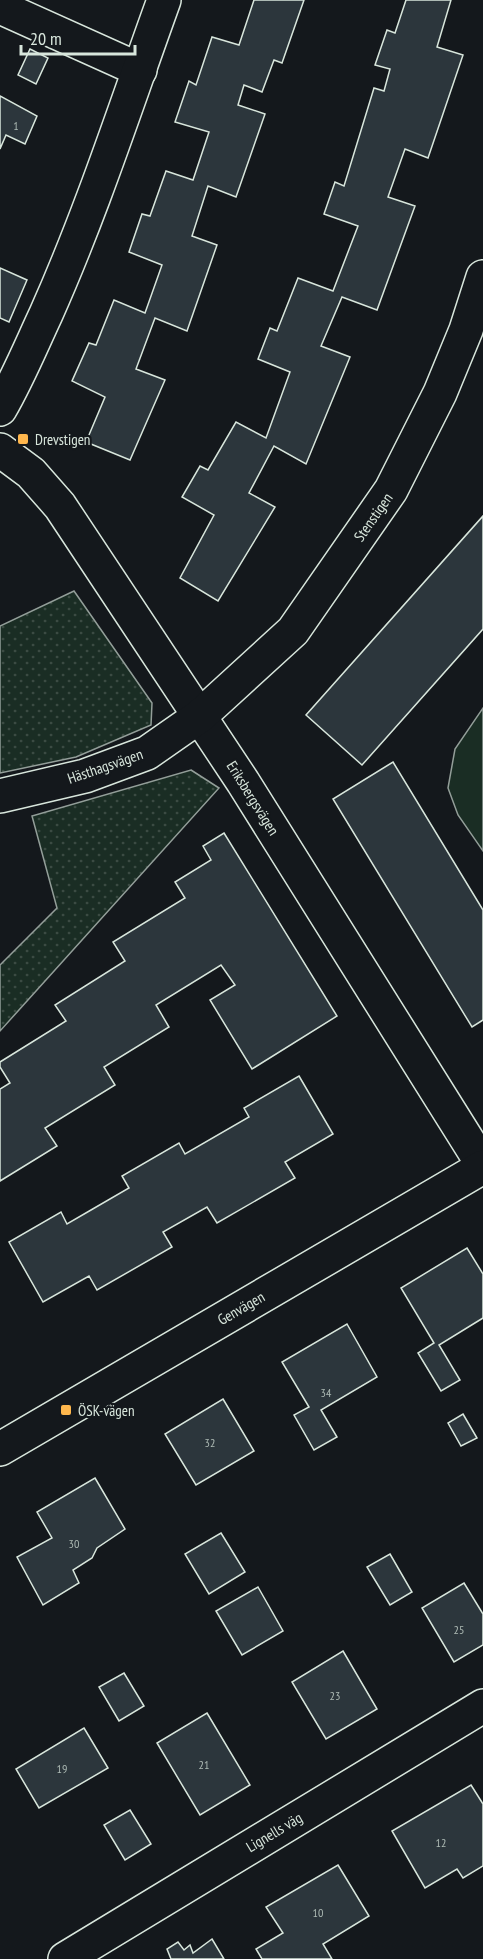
<svg xmlns="http://www.w3.org/2000/svg" width="483" height="1959" font-family="'PT Sans Narrow',sans-serif">
	<defs>
		<pattern id="grass-dots" width="8" height="8" patternUnits="userSpaceOnUse" patternTransform="scale(1.5)"><rect width="8" height="8" fill="#1a2d24"/><path d="M2 2h.1M6 6h.1" fill="none" stroke="#3b4b43" stroke-width="1.8" stroke-linecap="round"/></pattern>
	</defs>
	<rect width="100%" height="100%" fill="#14181c"/>
	<g fill="url(#grass-dots)" stroke="#939e99" stroke-width="1.5">
		<path d="M 74,591 L 152,703 L 151,725 L 76,757 L 0,773 L 0,626 Z"/>
		<path d="M 191,770 L 219,788 L 0,1031 L 0,965 L 57,908 L 32,816 Z"/>
	</g>
	<path fill="#1a2d24" stroke="#939e99" stroke-width="1.5" d="M 483,708 L 483,851 L 458,815 L 448,788 L 455,749 Z"/>
	<g fill="#2c363c" stroke="#d8e6dc" stroke-width="1.5">
		<path d="M 254,0 L 304,0 L 282,63 L 274,60 L 262,92 L 244,85 L 238,105 L 265,114 L 236,197 L 208,186 L 192,236 L 217,245 L 187,331 L 155,318 L 136,369 L 165,380 L 130,460 L 86,442 L 105,397 L 72,381 L 89,343 L 96,345 L 114,300 L 145,313 L 162,265 L 129,252 L 142,214 L 150,216 L 166,171 L 193,180 L 209,132 L 175,122 L 189,81 L 196,85 L 212,37 L 239,45 Z"/>
		<path d="M 406,0 L 451,0 L 437,47 L 463,55 L 428,158 L 405,149 L 388,197 L 415,206 L 377,310 L 342,297 L 321,346 L 350,357 L 306,464 L 274,446 L 249,493 L 275,507 L 218,601 L 180,578 L 214,515 L 182,497 L 200,466 L 208,470 L 236,422 L 266,438 L 290,372 L 258,359 L 270,328 L 277,331 L 298,278 L 333,291 L 358,226 L 324,214 L 335,182 L 344,186 L 374,88 L 384,91 L 390,69 L 375,65 L 387,30 L 395,33 Z"/>
		<path d="M 30,49 L 48,58 L 36,84 L 18,75 Z"/>
		<path d="M 0,96 L 37,116 L 25,144 L 6,135 L 0,149 Z"/>
		<path d="M 0,268 L 27,280 L 9,322 L 0,318 Z"/>
		<path d="M 483,516 L 483,629 L 362,765 L 306,715 Z"/>
		<path d="M 393,762 L 483,910 L 483,1020 L 472,1027 L 333,799 Z"/>
		<path d="M 224,833 L 337,1016 L 252,1069 L 210,1000 L 235,985 L 221,965 L 156,1005 L 169,1027 L 104,1067 L 115,1085 L 45,1128 L 57,1146 L 0,1181 L 0,1089 L 10,1083 L 0,1067 L 0,1062 L 66,1021 L 55,1005 L 125,961 L 113,942 L 185,898 L 175,882 L 211,860 L 203,846 Z"/>
		<path d="M 299,1076 L 333,1134 L 285,1162 L 295,1178 L 217,1223 L 207,1207 L 163,1232 L 172,1247 L 97,1290 L 89,1276 L 43,1302 L 9,1242 L 61,1212 L 67,1224 L 91,1210 L 129,1188 L 122,1176 L 179,1143 L 185,1154 L 249,1117 L 244,1108 Z"/>
		<path d="M 467,1248 L 483,1274 L 483,1318 L 439,1345 L 460,1380 L 441,1391 L 418,1353 L 434,1343 L 401,1288 Z"/>
		<path d="M 347,1324 L 377,1377 L 321,1410 L 337,1437 L 314,1450 L 294,1415 L 309,1407 L 282,1362 Z"/>
		<path d="M 223,1399 L 254,1451 L 196,1485 L 165,1434 Z"/>
		<path d="M 463,1414 L 477,1438 L 461,1446 L 448,1423 Z"/>
		<path d="M 95,1478 L 125,1529 L 97,1548 L 92,1558 L 73,1570 L 79,1583 L 43,1605 L 17,1557 L 52,1538 L 37,1512 Z"/>
		<path d="M 221,1533 L 245,1572 L 209,1594 L 185,1554 Z"/>
		<path d="M 390,1554 L 412,1592 L 390,1605 L 367,1567 Z"/>
		<path d="M 464,1583 L 483,1614 L 483,1645 L 454,1662 L 422,1608 Z"/>
		<path d="M 258,1587 L 283,1631 L 242,1655 L 216,1611 Z"/>
		<path d="M 343,1651 L 377,1709 L 326,1739 L 292,1682 Z"/>
		<path d="M 124,1673 L 144,1706 L 119,1721 L 99,1687 Z"/>
		<path d="M 207,1713 L 250,1785 L 200,1815 L 157,1743 Z"/>
		<path d="M 84,1728 L 108,1768 L 39,1808 L 16,1769 Z"/>
		<path d="M 471,1785 L 483,1804 L 483,1866 L 463,1878 L 457,1869 L 425,1888 L 392,1831 Z"/>
		<path d="M 130,1810 L 151,1844 L 125,1860 L 104,1825 Z"/>
		<path d="M 338,1865 L 369,1916 L 323,1944 L 332,1959 L 262,1959 L 256,1949 L 283,1933 L 266,1907 Z"/>
		<path d="M 212,1939 L 224,1959 L 171,1959 L 167,1949 L 178,1942 L 184,1950 L 190,1945 L 193,1953 Z"/>
	</g>
	<g fill="none" stroke-linecap="round" stroke-linejoin="round">
		<defs>
			<g id="street">
				<path d="M 0,7 L 140,70"/>
				<path d="M 0,409 C 18,378 31,346 46,314 C 92,211 126,105 164,0"/>
				<path d="M 0,450 L 31,473 L 60,506 L 243,782 L 483,1165"/>
				<path d="M 0,796 L 85,776 L 147,753 L 200,716 L 293,631 L 391,490 L 440,393 L 466,330 L 483,277"/>
				<path d="M 65,1959 L 483,1706"/>
			</g>
			<path id="secondary" d="M 0,1449 L 483,1167"/>
		</defs>
		<use href="#street" stroke="#d8e6dc" stroke-width="36"/>
		<use href="#secondary" stroke="#d8e6dc" stroke-width="36"/>
		<use href="#street" stroke="#14181c" stroke-width="33"/>
		<use href="#secondary" stroke="#14181c" stroke-width="33"/>
	</g>
	<g fill="#ffb74d" stroke="#14181c" stroke-width="2">
		<rect x="17" y="433" width="12" height="12" rx="3"/>
		<rect x="60" y="1404" width="12" height="12" rx="3"/>
	</g>
	<g text-anchor="middle" dominant-baseline="central" stroke-width="4.5" stroke-linejoin="round" paint-order="stroke">
		<g font-size="12" fill="#adbab4">
			<text x="16" y="125">1</text>
			<text x="326" y="1392">34</text>
			<text x="210" y="1442">32</text>
			<text x="74" y="1543">30</text>
			<text x="459" y="1629">25</text>
			<text x="335" y="1695">23</text>
			<text x="204" y="1764">21</text>
			<text x="62" y="1768">19</text>
			<text x="441" y="1842">12</text>
			<text x="318" y="1912">10</text>
		</g>
		<g font-size="15" fill="#d8e6dc" stroke="#14181c" text-anchor="start">
			<text x="35" y="439">Drevstigen</text>
			<text x="78" y="1410">ÖSK-vägen</text>
		</g>
		<g font-size="15" fill="#d8e6dc" stroke="#14181c">
			<text transform="translate(373 517) rotate(-55)">Stenstigen</text>
			<text transform="translate(105 766) rotate(-19)">Hästhagsvägen</text>
			<text transform="translate(253 798) rotate(58)">Eriksbergsvägen</text>
			<text transform="translate(241 1308) rotate(-30)">Genvägen</text>
			<text transform="translate(274 1832) rotate(-31)">Lignells väg</text>
		</g>
	</g>
	<path d="M21 45v9h114v-9" fill="none" stroke="#d8e6dc" stroke-width="3"/>
	<text x="30" y="45" font-size="18" fill="#d8e6dc" stroke="#14181c" stroke-width="4.5" paint-order="stroke">20 m</text>
</svg>
